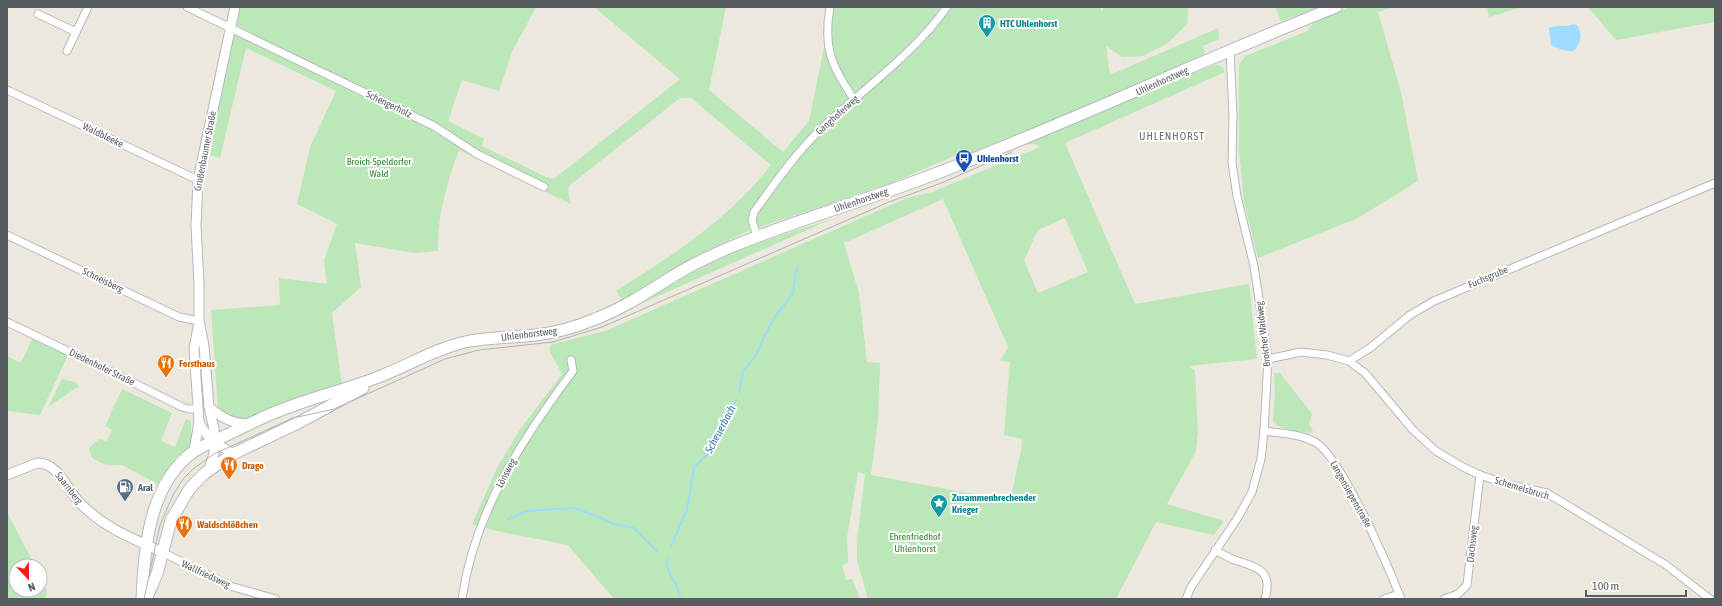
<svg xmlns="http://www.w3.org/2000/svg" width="1722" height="606" font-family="'Asap Condensed',sans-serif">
	<rect width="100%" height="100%" fill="#ece8de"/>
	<g fill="#bce7b8" fill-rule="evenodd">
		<path d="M 241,7 L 536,7 L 512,52 L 499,91 L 462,80 L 448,121 L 484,139 L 482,146 L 546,177 L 554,179 L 680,79 L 594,7 L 726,7 L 709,90 L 783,152 L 809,121 L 825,43 L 830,42 L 833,7 L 941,7 L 925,30 L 873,79 L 877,85 C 904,60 930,36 951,7 L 1101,7 L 1102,13 L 1104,7 L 1188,7 L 1187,24 L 1168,43 L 1143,56 L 1122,57 L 1106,46 L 1110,75 L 1218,28 L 1219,39 L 1203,46 L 1205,54 L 1106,100 L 972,155 L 963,152 L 894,182 L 748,231 L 694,257 L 623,302 L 616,291 C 672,256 731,217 771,165 L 691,98 L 680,98 L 569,186 L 568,191 L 571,204 L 459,150 C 447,182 437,217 438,251 L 415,253 L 355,243 L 361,287 L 332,313 L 342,386 L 247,419 C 235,420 228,417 218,409 L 211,310 L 280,305 L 279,278 L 327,284 L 324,260 L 337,224 L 297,204 L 310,147 L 336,91 L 246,48 L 220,158 L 206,154 Z"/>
		<path d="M 1276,7 L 1321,7 L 1280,21 Z"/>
		<path d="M 1350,7 L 1393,7 L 1378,12 L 1401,92 L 1418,181 L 1358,218 L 1258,258 L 1244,202 L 1239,150 L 1239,64 L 1246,56 L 1307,31 L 1313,23 Z"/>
		<path d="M 1487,7 L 1522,7 L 1489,17 Z"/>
		<path d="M 1588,7 L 1715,7 L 1715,22 L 1616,40 Z"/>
		<path d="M 1214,65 C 1220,65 1223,66 1225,72 L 1065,143 L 1135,304 L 1249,284 L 1257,359 L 1188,366 L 1195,371 L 1198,431 L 1196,451 L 1167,504 L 1224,521 L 1214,535 L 1156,522 L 1116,599 L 868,599 L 857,560 L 857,541 L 865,474 L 858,472 L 847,538 L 848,563 L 842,565 L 846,580 L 852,579 L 860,599 L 614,599 L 568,545 L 497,531 L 472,524 L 497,468 L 521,428 L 562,374 L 550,352 L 550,345 L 605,331 L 907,198 L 932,192 L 1040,147 L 1035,144 L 1019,145 ZM 943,199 L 1008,347 L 1000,361 L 1010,362 L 1004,435 L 1022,439 L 1021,450 L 1010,501 L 871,475 L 878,419 L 880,363 L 867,362 L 859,293 L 844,243 ZM 1065,218 L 1088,272 L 1038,293 L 1024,260 L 1038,230 Z"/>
		<path d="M 834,218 L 629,309 C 661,291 693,271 728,255 C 762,240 799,230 834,218 Z"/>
		<path d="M 33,337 L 67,354 L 67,357 L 40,415 L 7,411 L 7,356 L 21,363 Z"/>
		<path d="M 1274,373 L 1280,373 L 1312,414 L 1309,424 L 1313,431 L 1311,433 C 1302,432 1277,429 1273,421 L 1275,394 Z"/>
		<path d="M 62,379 L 75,382 L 79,386 L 48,407 Z"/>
		<path d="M 122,389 L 172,413 L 161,441 L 175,447 L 186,419 L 191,421 L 191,442 L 185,453 L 176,457 L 160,479 L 158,484 L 122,465 L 106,465 L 92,458 L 89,448 L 99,439 L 107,441 L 112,430 L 105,426 Z"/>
		<path d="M 7,512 L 35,566 L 16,566 L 16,590 L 40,590 L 40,576 L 47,590 L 45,599 L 7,599 Z"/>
	</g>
	<path fill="#9bdcff" d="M 1573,24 L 1577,25 C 1583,35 1581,42 1574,51 C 1569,52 1555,48 1551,45 L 1549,28 C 1557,24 1565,28 1573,24 Z"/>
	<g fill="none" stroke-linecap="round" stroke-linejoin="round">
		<g stroke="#9bdcff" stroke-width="2">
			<path d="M 739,392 L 743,371 L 755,357 L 766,333 L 776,315 L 793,294 L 797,267"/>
			<path d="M 508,519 L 527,511 L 574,508 L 599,517 L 613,524 L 634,528 L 657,551"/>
			<path d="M 671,546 L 687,510 L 694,467 L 710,452 L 728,420 L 736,399"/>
			<path d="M 667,559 C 666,576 679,583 680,599"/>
		</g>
		<defs>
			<g id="minor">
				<path d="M 187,7 L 434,126 L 477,154 L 544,187"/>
				<path d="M 830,7 C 823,47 831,66 854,99"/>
				<path d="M 38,14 L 76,32"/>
				<path d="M 67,51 L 88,7"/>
				<path d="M 7,90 L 198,180"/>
				<path d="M 7,235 L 179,317 L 199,321"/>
				<path d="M 757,237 L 752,220 L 754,212 C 775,183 795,154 821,129 C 863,89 913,55 947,7"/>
				<path d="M 7,322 L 124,378 L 182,407 L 189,409 L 198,409"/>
				<path d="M 1268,359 L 1301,352 L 1327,355 L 1349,361 L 1365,373 L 1413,430 L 1436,451 L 1463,467 L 1480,475 L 1506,484 L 1547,493 L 1666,565 L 1710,599"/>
				<path d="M 1349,361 L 1370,348 L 1410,315 L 1434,301 L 1715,183"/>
				<path d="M 1264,431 C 1280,433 1300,434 1315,442 C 1341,456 1389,568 1401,599"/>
				<path d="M 1215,550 C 1220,553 1226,556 1232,559 C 1254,567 1274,568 1265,599"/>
				<path d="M 162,552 L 230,586 L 276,599"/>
				<path d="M 462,599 C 474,513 522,439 573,371 L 571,360"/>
				<path d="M 1186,599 L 1191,587 L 1237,519 L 1252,492 L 1261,459 L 1264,431 L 1268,359 L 1254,266 L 1237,196 L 1232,163 L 1233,115 L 1230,51"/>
				<path d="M 1384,599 L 1399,594"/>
				<path d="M 1444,599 L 1458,594 L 1467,585 L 1480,475"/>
			</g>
			<g id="tertiary">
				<path d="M 209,407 C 222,418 231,423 248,424"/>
				<path d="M 199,422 C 205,437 219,445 233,454"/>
				<path d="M 194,451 L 199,422 L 194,348 L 198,327"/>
				<path d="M 209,469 L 214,454 L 214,429 L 209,407 L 204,346 L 199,321 L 199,283 L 196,226 L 198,180 L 235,7"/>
				<path d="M 7,475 L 37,463 C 57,461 68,491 80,503 C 104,528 132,538 162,552"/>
			</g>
			<g id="secondary">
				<path d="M 142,599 C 144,549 149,484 193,452 C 205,444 218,439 231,433 C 248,425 264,416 281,410 C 314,397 348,389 381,376 C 409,365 435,349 465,342 C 488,337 511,338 535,335 C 555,333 576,327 595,319 C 624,308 649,291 675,275 C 693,264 712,255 731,247 C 798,219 868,200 935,174 C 1071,122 1201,60 1336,7"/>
				<path d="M 146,599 L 157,574 L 171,520 L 190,488 L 205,473 L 233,454 L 298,423 L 363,388"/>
			</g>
		</defs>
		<use href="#minor" stroke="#b4b8bd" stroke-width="9"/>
		<use href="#tertiary" stroke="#b4b8bd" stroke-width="11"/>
		<use href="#secondary" stroke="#b4b9bf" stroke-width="13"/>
		<use href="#minor" stroke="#fff" stroke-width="7"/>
		<use href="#tertiary" stroke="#fff" stroke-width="9"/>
		<use href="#secondary" stroke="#fff" stroke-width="11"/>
		<path stroke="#b1b2b2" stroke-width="1" d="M 144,599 L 160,525 L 173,495 L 183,479 L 193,469 L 214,454 L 293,418 L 334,409 L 445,359 L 479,350 L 553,342 L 602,327 L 889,202 L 944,182 L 1012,152"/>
	</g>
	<defs>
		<symbol id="building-pin" viewBox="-11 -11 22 30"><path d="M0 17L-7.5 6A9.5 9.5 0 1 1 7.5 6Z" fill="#0f9aa8" stroke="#fff"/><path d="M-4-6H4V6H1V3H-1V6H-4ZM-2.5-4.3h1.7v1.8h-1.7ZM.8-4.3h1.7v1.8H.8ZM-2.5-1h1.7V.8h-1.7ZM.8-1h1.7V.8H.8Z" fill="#fff"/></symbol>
		<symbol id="bus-pin" viewBox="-11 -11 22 30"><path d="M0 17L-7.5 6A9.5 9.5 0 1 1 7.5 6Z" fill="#1a4fb4" stroke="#fff"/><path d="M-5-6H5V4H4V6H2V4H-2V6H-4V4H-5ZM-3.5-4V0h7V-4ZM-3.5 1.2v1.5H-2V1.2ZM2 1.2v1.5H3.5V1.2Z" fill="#fff"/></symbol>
		<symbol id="restaurant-pin" viewBox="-11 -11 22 30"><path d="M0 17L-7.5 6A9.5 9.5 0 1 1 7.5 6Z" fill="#e8710a" stroke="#fff"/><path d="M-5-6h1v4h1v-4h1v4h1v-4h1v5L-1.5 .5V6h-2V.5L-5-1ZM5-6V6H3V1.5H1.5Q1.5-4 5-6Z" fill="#fff"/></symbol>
		<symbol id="fuel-pin" viewBox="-11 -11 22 30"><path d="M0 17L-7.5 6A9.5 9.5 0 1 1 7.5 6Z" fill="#5c6f8a" stroke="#fff"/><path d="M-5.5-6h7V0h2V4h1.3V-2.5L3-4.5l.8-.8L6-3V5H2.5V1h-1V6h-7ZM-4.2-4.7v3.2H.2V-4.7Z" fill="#fff"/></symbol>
		<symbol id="sight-pin" viewBox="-11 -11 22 30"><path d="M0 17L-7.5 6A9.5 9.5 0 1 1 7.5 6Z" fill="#0f9aa8" stroke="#fff"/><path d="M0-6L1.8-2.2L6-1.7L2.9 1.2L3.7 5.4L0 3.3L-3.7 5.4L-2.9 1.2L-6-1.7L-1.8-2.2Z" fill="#fff"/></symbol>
	</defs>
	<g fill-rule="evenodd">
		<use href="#building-pin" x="977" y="13" width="20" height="27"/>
		<use href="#bus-pin" x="954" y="148" width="20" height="27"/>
		<use href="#restaurant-pin" x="156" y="353" width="20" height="27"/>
		<use href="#restaurant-pin" x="219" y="455" width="20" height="27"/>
		<use href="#fuel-pin" x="115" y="477" width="20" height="27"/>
		<use href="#sight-pin" x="929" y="493" width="20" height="27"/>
		<use href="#restaurant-pin" x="174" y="514" width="20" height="27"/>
	</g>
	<g text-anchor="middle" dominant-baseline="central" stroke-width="4" stroke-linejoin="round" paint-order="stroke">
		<g font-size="10" font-weight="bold" fill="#0d838f" stroke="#fff" text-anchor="start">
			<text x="1000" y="23">HTC Uhlenhorst</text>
			<text x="952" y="497">Zusammenbrechender<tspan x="952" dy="12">Krieger</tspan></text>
		</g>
		<g font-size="10" fill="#575c61" stroke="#fff">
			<text transform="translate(1162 81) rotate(-24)">Uhlenhorstweg</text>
			<text transform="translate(389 104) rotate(26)">Schengerholz</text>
			<text transform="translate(837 115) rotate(-42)">Ganghoferweg</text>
			<text transform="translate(103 135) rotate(26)">Waldbleeke</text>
			<text transform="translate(205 151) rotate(-79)">Großenbaumer Straße</text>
			<text transform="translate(861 200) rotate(-19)">Uhlenhorstweg</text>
			<text transform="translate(1488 277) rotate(-23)">Fuchsgrube</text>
			<text transform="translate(103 280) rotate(26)">Schneisberg</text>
			<text transform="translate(529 334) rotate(-7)">Uhlenhorstweg</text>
			<text transform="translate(1263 334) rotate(-97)">Broicher Waldweg</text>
			<text transform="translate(102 367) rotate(26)">Diedenhofer Straße</text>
			<text transform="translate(506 473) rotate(-62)">Lönsweg</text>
			<text transform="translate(69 488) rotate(52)">Saarnberg</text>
			<text transform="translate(1522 488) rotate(17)">Schemelsbruch</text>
			<text transform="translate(1351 494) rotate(61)">Langensiepenstraße</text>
			<text transform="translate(1472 544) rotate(-84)">Dachsweg</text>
			<text transform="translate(206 574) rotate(25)">Wallfriedsweg</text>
		</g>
		<g font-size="10" font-weight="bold" fill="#164399" stroke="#fff" text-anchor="start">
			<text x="977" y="158">Uhlenhorst</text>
		</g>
		<g font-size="10" fill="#30832d" stroke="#fff">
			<text x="379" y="161">Broich-Speldorfer<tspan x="379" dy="12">Wald</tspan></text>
			<text x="915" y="536">Ehrenfriedhof<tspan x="915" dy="12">Uhlenhorst</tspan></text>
		</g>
		<g font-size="10" font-weight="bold" fill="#c56008" stroke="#fff" text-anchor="start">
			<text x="179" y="363">Forsthaus</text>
			<text x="242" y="465">Drago</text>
			<text x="197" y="524">Waldschlößchen</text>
		</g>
		<g font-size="10" font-weight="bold" fill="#4e5e75" stroke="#fff" text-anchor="start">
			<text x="138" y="487">Aral</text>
		</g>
		<g font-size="11" letter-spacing="1" fill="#686e73" stroke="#fff">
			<text x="1172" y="136">UHLENHORST</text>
		</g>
		<g font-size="11" font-style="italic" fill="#3079ae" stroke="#fff">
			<text transform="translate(720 429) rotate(-62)">Scheuerbach</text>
		</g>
	</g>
	<rect width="1722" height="606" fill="none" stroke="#575c61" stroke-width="16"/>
	<g transform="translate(28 578) rotate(158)"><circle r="19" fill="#ffffff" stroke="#bcbec0"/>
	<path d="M0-3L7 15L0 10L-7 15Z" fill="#f61a1c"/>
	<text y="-6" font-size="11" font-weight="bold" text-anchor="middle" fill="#575c61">N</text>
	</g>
	<path d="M1586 590v6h100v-6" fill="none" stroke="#575c61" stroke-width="2"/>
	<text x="1592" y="590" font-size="12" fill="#575c61" stroke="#ffffff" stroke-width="3" paint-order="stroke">100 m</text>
</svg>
